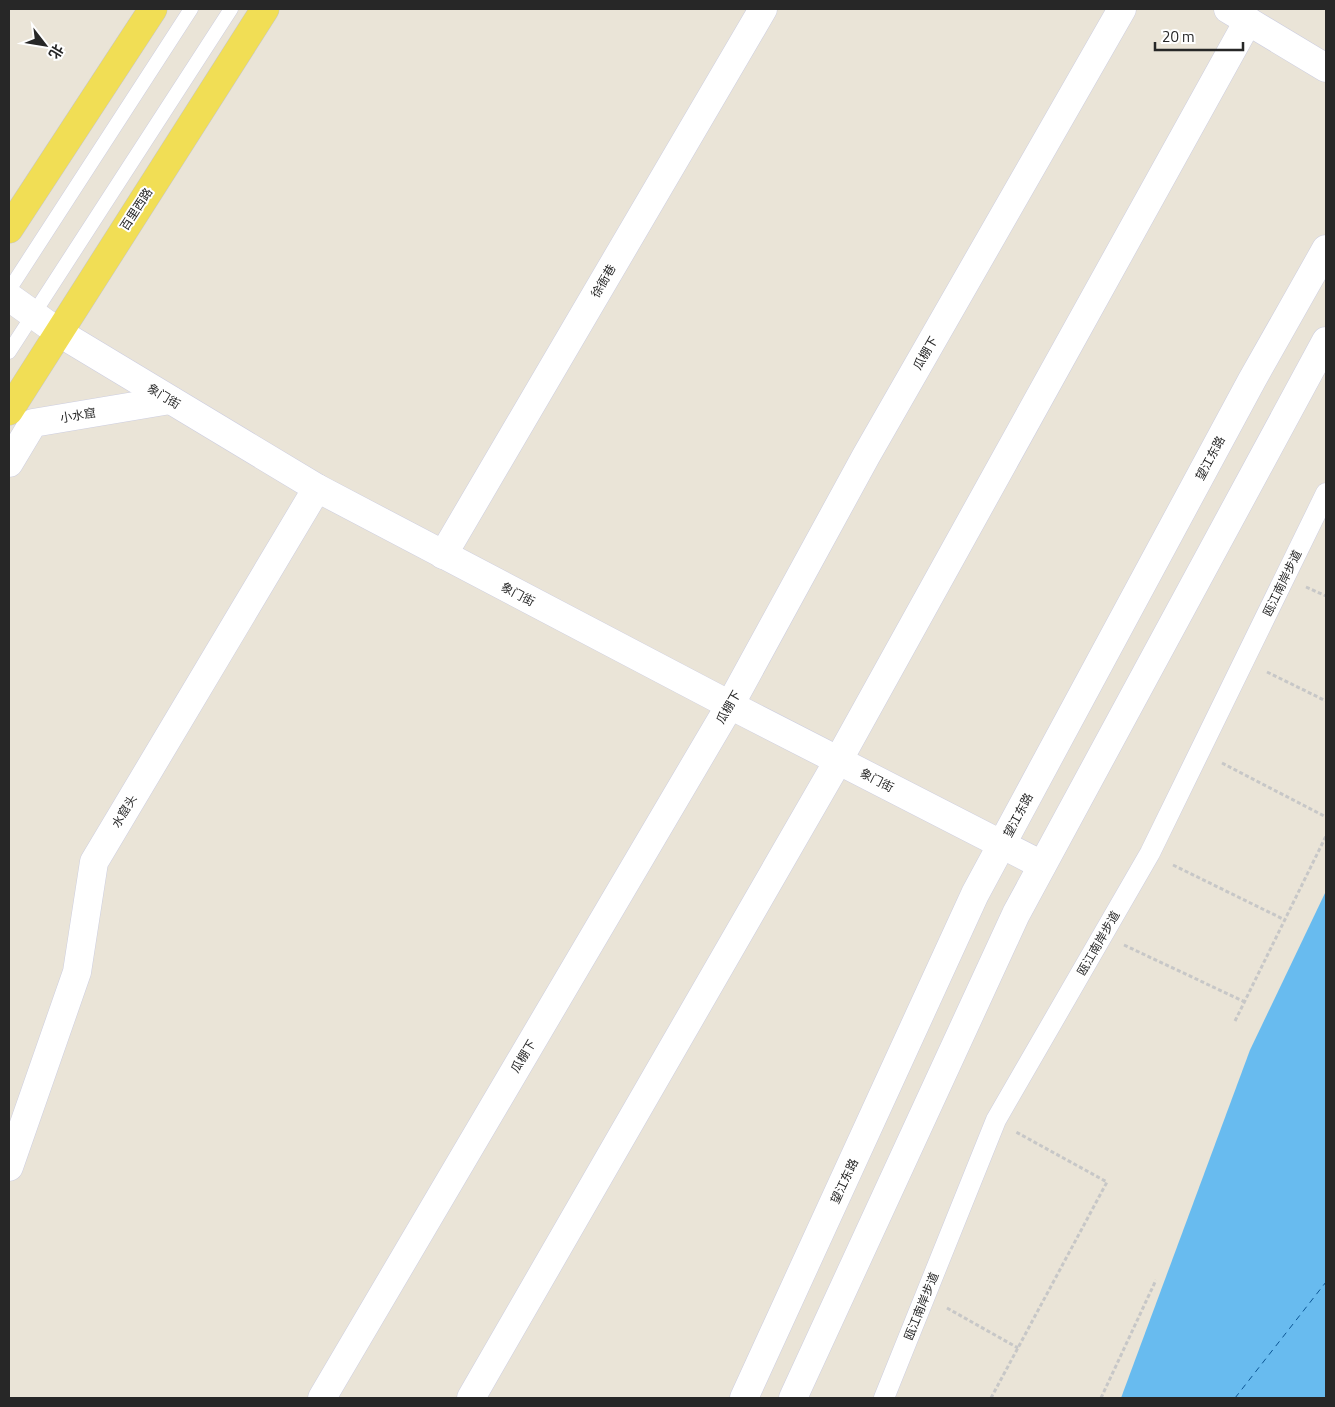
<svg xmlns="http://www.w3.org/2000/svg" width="1335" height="1407" font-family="'Titillium Web','Noto Sans SC',sans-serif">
	<rect width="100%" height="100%" fill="#eae4d7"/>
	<path fill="#68bbef" d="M 1326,891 L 1326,1398 L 1121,1398 L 1250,1050 Z"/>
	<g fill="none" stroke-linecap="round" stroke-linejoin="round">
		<path stroke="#0c5695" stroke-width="1" stroke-dasharray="6 5" stroke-linecap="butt" d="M 1235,1398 L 1326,1282"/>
		<defs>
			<g id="service">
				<path d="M 9,290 L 191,9"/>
				<path d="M 9,352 L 231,9"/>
			</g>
			<path id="pedestrian" d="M 884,1398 L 996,1120 L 1150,853 L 1326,493"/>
			<g id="minor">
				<path d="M 1228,9 L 1326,68"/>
				<path d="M 9,297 L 58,332 L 317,488 L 730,705 L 1042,865"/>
				<path d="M 9,463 L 33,423 L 170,400"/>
				<path d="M 443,555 L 763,9"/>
				<path d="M 9,1167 L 77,972 L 94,862 L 317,488"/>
				<path d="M 322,1398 L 730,705 L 866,456 L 1122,9"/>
				<path d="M 471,1398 L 838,761 L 1248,21"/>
			</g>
			<g id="secondary">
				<path d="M 744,1398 L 975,894 L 1252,380 L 1326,249"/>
				<path d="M 793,1398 L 1016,914 L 1326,341"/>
			</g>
			<g id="primary">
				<path d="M 9,229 L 153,9"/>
				<path d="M 9,411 L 265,9"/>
			</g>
		</defs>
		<use href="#service" stroke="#cdcee0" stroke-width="15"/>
		<use href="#pedestrian" stroke="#cdcee0" stroke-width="21"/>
		<use href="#minor" stroke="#cdcee0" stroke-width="29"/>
		<use href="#secondary" stroke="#cdcee0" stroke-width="29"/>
		<use href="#primary" stroke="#c7c7c7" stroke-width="29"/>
		<g stroke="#c7c7c7" stroke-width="3" stroke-dasharray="4 2.5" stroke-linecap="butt">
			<path d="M 1306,587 L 1326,596"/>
			<path d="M 1267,672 L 1326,701"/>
			<path d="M 1222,763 L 1326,817"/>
			<path d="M 1173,865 L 1285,920"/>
			<path d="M 1124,945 L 1245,1002"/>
			<path d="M 1235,1021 L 1326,836"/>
			<path d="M 947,1308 L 1018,1348"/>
			<path d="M 991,1398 L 1107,1182 L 1016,1132"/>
			<path d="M 1101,1398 L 1156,1280"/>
		</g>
		<use href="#service" stroke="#fff" stroke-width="14"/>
		<use href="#pedestrian" stroke="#fff" stroke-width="20"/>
		<use href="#minor" stroke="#fff" stroke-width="28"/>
		<use href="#secondary" stroke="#fff" stroke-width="28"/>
		<use href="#primary" stroke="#f1de55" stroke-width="28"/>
	</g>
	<g text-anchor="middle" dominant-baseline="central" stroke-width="4" stroke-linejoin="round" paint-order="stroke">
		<g font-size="12" fill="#272727" stroke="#fff">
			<text transform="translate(136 209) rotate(-57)">百里西路</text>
			<text transform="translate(603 281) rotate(-60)">徐衙巷</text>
			<text transform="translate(925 353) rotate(-60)">瓜棚下</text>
			<text transform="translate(164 396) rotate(31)">象门街</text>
			<text transform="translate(78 415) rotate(-10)">小水窟</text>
			<text transform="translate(1210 458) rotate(-62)">望江东路</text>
			<text transform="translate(1282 583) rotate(-64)">瓯江南岸步道</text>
			<text transform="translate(518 594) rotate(28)">象门街</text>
			<text transform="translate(728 707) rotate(-60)">瓜棚下</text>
			<text transform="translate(877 780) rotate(27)">象门街</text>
			<text transform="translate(124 811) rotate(-59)">水窟头</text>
			<text transform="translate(1018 815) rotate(-62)">望江东路</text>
			<text transform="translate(1098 943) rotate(-60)">瓯江南岸步道</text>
			<text transform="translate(523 1056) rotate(-59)">瓜棚下</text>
			<text transform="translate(844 1181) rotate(-65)">望江东路</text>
			<text transform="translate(921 1306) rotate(-68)">瓯江南岸步道</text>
		</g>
	</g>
	<rect width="1335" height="1407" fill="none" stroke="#272727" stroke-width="20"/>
	<g transform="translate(45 45) rotate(121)" stroke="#ffffff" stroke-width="4" paint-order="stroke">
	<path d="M0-4L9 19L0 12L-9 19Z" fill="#272727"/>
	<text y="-8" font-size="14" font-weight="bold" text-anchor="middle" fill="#272727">北</text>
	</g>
	<path d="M1155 42v8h88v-8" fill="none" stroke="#272727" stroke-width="2.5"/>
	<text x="1162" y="42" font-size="15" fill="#272727" stroke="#ffffff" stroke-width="4" paint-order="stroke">20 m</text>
</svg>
